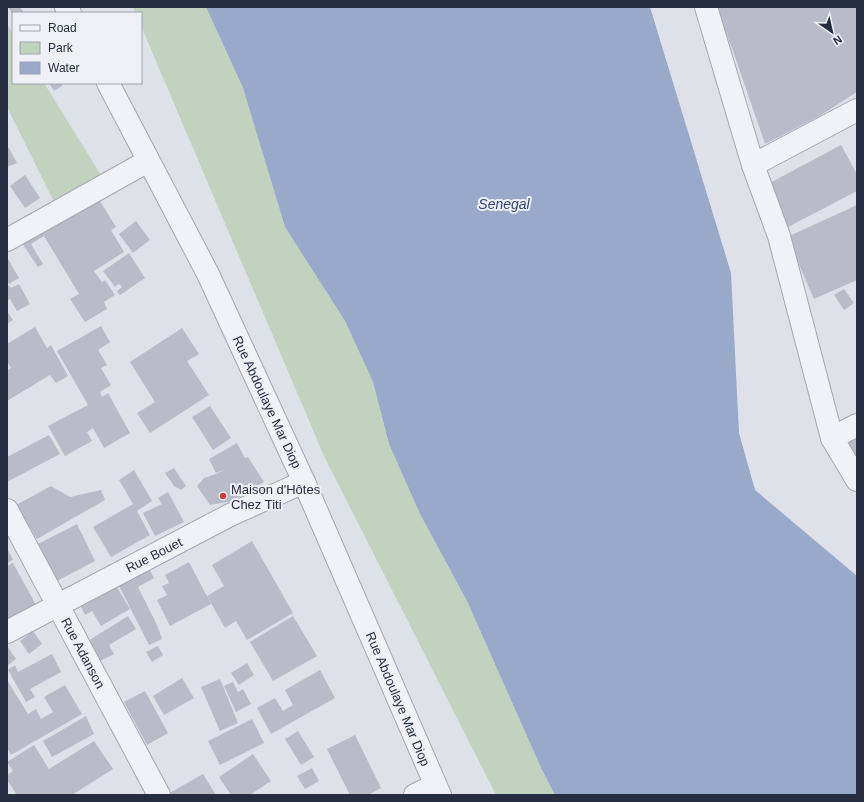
<svg xmlns="http://www.w3.org/2000/svg" width="864" height="802" font-family="Arial,sans-serif">
	<rect width="100%" height="100%" fill="#dfe1e9"/>
	<g fill="#c1d3bf">
		<path d="M 133,7 L 206,7 L 243,88 L 285,227 L 345,321 L 373,382 L 389,444 L 420,514 L 467,601 L 542,770 L 555,795 L 496,795 L 324,456 L 141,26 L 141,13 L 135,13 Z"/>
		<path d="M 7,24 L 13,34 L 13,83 L 44,83 L 101,175 L 53,200 L 7,107 Z"/>
	</g>
	<path fill="#98a9ca" d="M 206,7 L 650,7 L 731,273 L 739,433 L 755,490 L 857,576 L 857,795 L 555,795 L 542,770 L 467,601 L 420,514 L 389,444 L 373,382 L 345,321 L 285,227 L 243,88 Z"/>
	<g fill="#b9bcc8">
		<path d="M 8,7 L 20,7 L 24,13 L 13,13 L 13,15 Z"/>
		<path d="M 716,7 L 857,7 L 857,92 L 818,117 L 765,144 L 733,51 Z"/>
		<path d="M 49,83 L 61,83 L 62,86 L 54,91 Z"/>
		<path d="M 841,145 L 857,174 L 857,191 L 788,227 L 766,185 Z"/>
		<path d="M 9,148 L 17,163 L 7,167 L 7,149 Z"/>
		<path d="M 25,175 L 40,198 L 25,208 L 10,186 Z"/>
		<path d="M 98,198 L 116,227 L 111,230 L 124,252 L 94,271 L 102,282 L 105,280 L 115,295 L 104,302 L 107,309 L 85,322 L 70,299 L 79,294 L 44,236 L 31,244 L 43,264 L 38,267 L 22,243 Z"/>
		<path d="M 857,205 L 857,280 L 814,299 L 787,237 Z"/>
		<path d="M 136,221 L 150,240 L 133,253 L 119,234 Z"/>
		<path d="M 129,253 L 145,278 L 120,295 L 117,291 L 122,287 L 119,284 L 115,287 L 103,271 Z"/>
		<path d="M 7,257 L 19,278 L 9,284 L 7,280 Z"/>
		<path d="M 19,284 L 30,304 L 17,311 L 10,299 L 7,301 L 7,287 L 9,285 L 11,288 Z"/>
		<path d="M 844,289 L 854,303 L 844,310 L 834,295 Z"/>
		<path d="M 7,311 L 13,320 L 7,324 Z"/>
		<path d="M 101,326 L 110,342 L 98,350 L 107,365 L 101,368 L 111,385 L 100,392 L 102,397 L 108,393 L 130,433 L 104,448 L 93,428 L 87,432 L 92,441 L 65,456 L 48,426 L 88,405 L 57,351 Z"/>
		<path d="M 35,327 L 47,348 L 51,345 L 68,376 L 56,383 L 50,375 L 7,401 L 7,371 L 11,368 L 7,362 L 7,344 Z"/>
		<path d="M 182,328 L 199,354 L 187,361 L 209,395 L 150,433 L 137,413 L 155,402 L 130,362 Z"/>
		<path d="M 210,406 L 231,438 L 213,450 L 192,417 Z"/>
		<path d="M 49,435 L 60,454 L 7,482 L 7,457 Z"/>
		<path d="M 857,436 L 857,462 L 845,444 Z"/>
		<path d="M 237,443 L 245,458 L 248,457 L 264,482 L 233,501 L 210,505 L 197,486 L 204,478 L 216,474 L 226,469 L 216,473 L 209,459 Z"/>
		<path d="M 174,468 L 186,486 L 181,490 L 174,486 L 165,473 Z"/>
		<path d="M 134,470 L 152,501 L 137,511 L 150,535 L 111,557 L 93,527 L 133,504 L 119,480 Z"/>
		<path d="M 51,486 L 70,497 L 101,490 L 105,500 L 37,539 L 16,505 Z"/>
		<path d="M 168,492 L 184,522 L 155,536 L 143,513 L 162,504 L 158,498 Z"/>
		<path d="M 77,524 L 95,561 L 57,581 L 36,545 Z"/>
		<path d="M 252,541 L 293,613 L 247,640 L 236,621 L 225,628 L 207,596 L 224,586 L 212,565 Z"/>
		<path d="M 7,548 L 13,560 L 7,563 Z"/>
		<path d="M 189,562 L 211,604 L 170,626 L 157,600 L 167,595 L 162,586 L 169,583 L 165,575 Z"/>
		<path d="M 13,563 L 36,605 L 7,620 L 7,566 Z"/>
		<path d="M 149,568 L 154,578 L 138,587 L 157,625 L 162,639 L 149,645 L 118,584 Z"/>
		<path d="M 115,584 L 130,609 L 101,626 L 92,611 L 85,615 L 80,605 Z"/>
		<path d="M 128,616 L 136,629 L 109,645 L 114,654 L 100,661 L 88,641 Z"/>
		<path d="M 293,616 L 317,656 L 273,681 L 250,642 Z"/>
		<path d="M 33,631 L 42,644 L 29,654 L 20,641 Z"/>
		<path d="M 158,646 L 163,655 L 152,662 L 146,652 Z"/>
		<path d="M 8,647 L 16,659 L 7,666 L 7,648 Z"/>
		<path d="M 52,654 L 61,672 L 30,689 L 35,697 L 26,702 L 8,670 L 15,665 L 18,672 Z"/>
		<path d="M 247,663 L 254,675 L 239,685 L 231,673 Z"/>
		<path d="M 320,670 L 335,698 L 271,734 L 257,708 L 275,698 L 283,711 L 293,705 L 285,690 Z"/>
		<path d="M 182,678 L 194,698 L 164,715 L 153,696 Z"/>
		<path d="M 220,679 L 238,723 L 220,731 L 201,687 Z"/>
		<path d="M 7,680 L 28,714 L 36,709 L 41,719 L 53,712 L 44,697 L 65,685 L 82,714 L 11,755 L 7,748 Z"/>
		<path d="M 233,682 L 238,692 L 243,689 L 251,704 L 236,712 L 224,686 Z"/>
		<path d="M 145,691 L 168,733 L 147,745 L 124,702 Z"/>
		<path d="M 86,716 L 94,734 L 52,757 L 43,741 Z"/>
		<path d="M 252,719 L 264,743 L 220,765 L 208,741 Z"/>
		<path d="M 298,731 L 314,757 L 301,765 L 285,739 Z"/>
		<path d="M 355,735 L 381,788 L 368,795 L 350,795 L 327,749 Z"/>
		<path d="M 94,741 L 113,769 L 72,795 L 17,795 L 7,780 L 7,775 L 13,771 L 7,762 L 34,745 L 49,769 Z"/>
		<path d="M 253,754 L 271,781 L 250,795 L 231,795 L 219,777 Z"/>
		<path d="M 312,768 L 319,781 L 305,789 L 297,776 Z"/>
		<path d="M 203,774 L 216,795 L 166,795 Z"/>
	</g>
	<g fill="none" stroke-linecap="round" stroke-linejoin="round">
		<defs>
			<g id="minor">
				<path d="M 66,7 L 70,13"/>
				<path d="M 706,7 L 753,165 L 779,236 L 832,438 L 857,480"/>
				<path d="M 108,83 L 208,274 L 304,482 L 440,795"/>
				<path d="M 753,165 L 857,110"/>
				<path d="M 7,240 L 148,161"/>
				<path d="M 832,438 L 857,425"/>
				<path d="M 7,510 L 159,795"/>
				<path d="M 7,632 L 230,515 L 304,482"/>
				<path d="M 415,795 L 435,785"/>
			</g>
		</defs>
		<use href="#minor" stroke="#a4a7b3" stroke-width="24"/>
		<use href="#minor" stroke="#f1f2f7" stroke-width="22"/>
	</g>
	<circle fill="#d23f40" stroke="#eef0f6" stroke-width="1.5" cx="223" cy="496" r="4"/>
	<g text-anchor="middle" dominant-baseline="central" stroke-width="4" stroke-linejoin="round" paint-order="stroke">
		<g font-size="13" fill="#272d40" stroke="#eef0f6">
			<text transform="translate(267 402) rotate(65)">Rue Abdoulaye Mar Diop</text>
			<text transform="translate(154 555) rotate(-27)">Rue Bouet</text>
			<text transform="translate(83 653) rotate(62)">Rue Adanson</text>
			<text transform="translate(398 699) rotate(67)">Rue Abdoulaye Mar Diop</text>
		</g>
		<g font-size="13" fill="#272d40" stroke="#eef0f6" text-anchor="start">
			<text x="231" y="489">Maison d'Hôtes<tspan x="231" dy="15">Chez Titi</tspan></text>
		</g>
		<g font-size="14" font-style="italic" fill="#304575" stroke="#eef0f6">
			<text x="504" y="204">Senegal</text>
		</g>
	</g>
	<rect width="864" height="802" fill="none" stroke="#272d40" stroke-width="16"/>
	<rect x="12" y="12" width="130" height="72" fill="#eef0f6" stroke="#9ea2ad"/>
	<rect x="20" y="25" width="20" height="6" fill="#f1f2f7" stroke="#9ea2ad"/>
	<text x="48" y="32" font-size="12" fill="#272d40">Road</text>
	<rect x="20" y="42" width="20" height="12" fill="#c1d3bf" stroke="#9ea2ad"/>
	<text x="48" y="52" font-size="12" fill="#272d40">Park</text>
	<rect x="20" y="62" width="20" height="12" fill="#98a9ca" stroke="#9ea2ad"/>
	<text x="48" y="72" font-size="12" fill="#272d40">Water</text>
	<g transform="translate(832 32) rotate(146)" stroke="#eef0f6" stroke-width="3" paint-order="stroke">
	<path d="M0-3L7 15L0 10L-7 15Z" fill="#272d40"/>
	<text y="-6" font-size="11" font-weight="bold" text-anchor="middle" fill="#272d40">N</text>
	</g>
</svg>
